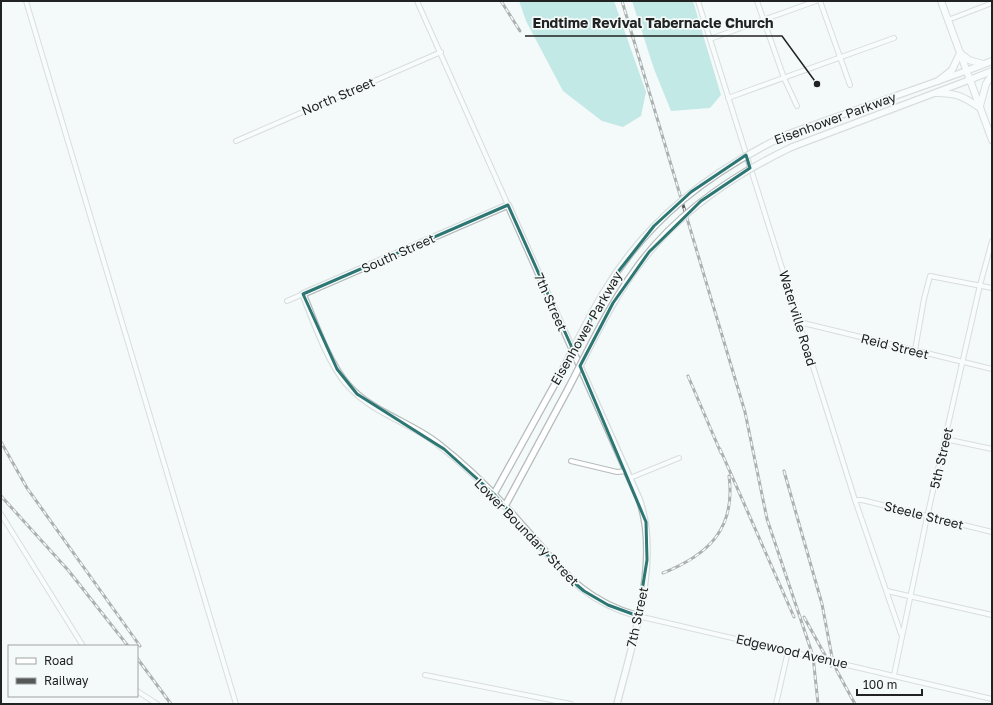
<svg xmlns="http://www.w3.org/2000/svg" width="993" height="705" font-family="'Golos Text',sans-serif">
	<rect width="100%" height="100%" fill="#f4faf9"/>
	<g fill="#88d4d0">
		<path d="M 519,1 L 614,1 L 646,92 L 641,116 L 623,127 L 602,121 L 563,91 L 526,21 Z"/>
		<path d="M 632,1 L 693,1 L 721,95 L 710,108 L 671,111 L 654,69 Z"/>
	</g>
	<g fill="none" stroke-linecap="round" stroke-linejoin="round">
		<defs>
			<g id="street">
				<path d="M 26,1 L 236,704"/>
				<path d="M 417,1 L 508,205"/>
				<path d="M 698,1 L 855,500 L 901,634"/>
				<path d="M 757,1 L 784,78 L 797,106"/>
				<path d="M 820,1 L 850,85"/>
				<path d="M 948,20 L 992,3"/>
				<path d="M 710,39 L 816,1"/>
				<path d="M 728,98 L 894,38"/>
				<path d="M 236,141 L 441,52"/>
				<path d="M 287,301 L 303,294"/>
				<path d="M 799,322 L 992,369"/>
				<path d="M 915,350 L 924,299 L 930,276 L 992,288"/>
				<path d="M 945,439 L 992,449"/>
				<path d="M 571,461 L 617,472 L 627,471"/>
				<path d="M 630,478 L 679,458"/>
				<path d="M 855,500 L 862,500 L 992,532"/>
				<path d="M 1,514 L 83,646"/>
				<path d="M 887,591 L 992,615"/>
				<path d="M 638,616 L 992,699"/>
				<path d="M 425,675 L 571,704"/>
				<path d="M 894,675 L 927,517 L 980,285 L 992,241"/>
				<path d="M 137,691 L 157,704"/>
				<path d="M 776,704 L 788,651"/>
			</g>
			<g id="secondary">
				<path d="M 788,134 L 966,71"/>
				<path d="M 792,147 L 969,80"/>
				<path d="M 494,494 L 561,373"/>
				<path d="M 505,506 L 568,389"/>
				<path d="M 617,704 C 632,644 661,559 639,499 L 508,205 L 303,294 C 314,321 328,362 347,384 C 371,412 408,421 437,443 C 468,467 497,496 522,525 C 561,568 579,599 638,616"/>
			</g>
			<g id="primary">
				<path d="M 941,1 L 992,140"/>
				<path d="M 961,54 L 969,60 L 983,64"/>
				<path d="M 966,71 L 992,61"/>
				<path d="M 969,80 L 992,71"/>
				<path d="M 938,81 L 952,70 L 960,53"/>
				<path d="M 936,93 C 956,93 963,96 980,108"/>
				<path d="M 980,106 L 986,84 L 992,75"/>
			</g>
		</defs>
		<use href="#street" stroke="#b6bcbb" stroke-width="6"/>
		<use href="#secondary" stroke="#b6bcbb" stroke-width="8"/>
		<use href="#primary" stroke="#b6bcbb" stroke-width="8"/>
		<use href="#street" stroke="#fff" stroke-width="4"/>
		<use href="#secondary" stroke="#fff" stroke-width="5.5"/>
		<use href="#primary" stroke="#fff" stroke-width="6"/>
		<defs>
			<g id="rail">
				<path d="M 501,1 L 520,31"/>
				<path d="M 622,1 L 745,412 L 767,519 L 813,656 L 818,704"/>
				<path d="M 688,376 L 721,453"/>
				<path d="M 1,442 L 27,488 L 140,646"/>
				<path d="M 720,449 L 794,617"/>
				<path d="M 784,471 L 822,604 L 832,657 L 837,671 L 855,704"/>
				<path d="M 1,496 L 68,570 L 128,646"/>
				<path d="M 663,573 C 708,555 736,529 729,476"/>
				<path d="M 804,617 L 831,666"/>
				<path d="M 137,658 L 171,704"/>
			</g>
		</defs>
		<use href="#rail" stroke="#555958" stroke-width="3"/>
		<use href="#rail" stroke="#f4faf9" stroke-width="1.5" stroke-dasharray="4.5" stroke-linecap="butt"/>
		<defs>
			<g id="secondary-bridge">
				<path d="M 561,373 C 575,346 588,318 604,292 C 648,218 711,171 788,134"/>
				<path d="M 568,389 C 589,349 608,307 635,270 C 675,214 731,176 792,147"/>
			</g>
		</defs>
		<use href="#secondary-bridge" stroke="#b6bcbb" stroke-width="8" stroke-linecap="butt"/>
		<use href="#secondary-bridge" stroke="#fff" stroke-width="5.5"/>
	</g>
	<path d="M0 0H993V705H0ZM 746,155 L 750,168 L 701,201 L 649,252 L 613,303 L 580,366 L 646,522 L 647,560 L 638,616 L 608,605 L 584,591 L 564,574 L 494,494 L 444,449 L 357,394 L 337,369 L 303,294 L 508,205 L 573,350 L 614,277 L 654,226 L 691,192 Z" fill="#f4faf9" fill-opacity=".55" fill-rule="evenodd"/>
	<path fill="none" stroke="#2c7673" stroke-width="3" stroke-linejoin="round" d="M 746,155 L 750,168 L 701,201 L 649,252 L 613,303 L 580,366 L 646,522 L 647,560 L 638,616 L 608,605 L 584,591 L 564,574 L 494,494 L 444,449 L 357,394 L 337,369 L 303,294 L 508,205 L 573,350 L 614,277 L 654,226 L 691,192 Z"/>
	<g text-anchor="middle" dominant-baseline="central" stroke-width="3.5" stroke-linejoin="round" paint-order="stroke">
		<g font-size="13" fill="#202322" stroke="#f4faf9">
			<text transform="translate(338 96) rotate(-23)">North Street</text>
			<text transform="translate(835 118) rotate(-20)">Eisenhower Parkway</text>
			<text transform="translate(398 253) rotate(-24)">South Street</text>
			<text transform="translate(551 302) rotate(66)">7th Street</text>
			<text transform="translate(798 318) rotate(73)">Waterville Road</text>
			<text transform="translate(586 328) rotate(-60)">Eisenhower Parkway</text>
			<text transform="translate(895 346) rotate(14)">Reid Street</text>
			<text transform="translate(941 458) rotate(-77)">5th Street</text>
			<text transform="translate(924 515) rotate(14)">Steele Street</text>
			<text transform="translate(527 532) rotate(46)">Lower Boundary Street</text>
			<text transform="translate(637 617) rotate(-78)">7th Street</text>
			<text transform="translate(792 651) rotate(13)">Edgewood Avenue</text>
		</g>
	</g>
	<path fill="none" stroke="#202322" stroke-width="1.5" d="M817 84L782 36H525"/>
	<circle fill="#202322" stroke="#f4faf9" stroke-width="1.5" cx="817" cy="84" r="4"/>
	<g font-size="14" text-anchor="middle" font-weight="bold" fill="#202322" stroke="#f4faf9" stroke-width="3.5" stroke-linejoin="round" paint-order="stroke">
		<text x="653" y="28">Endtime Revival Tabernacle Church</text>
	</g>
	<rect width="993" height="705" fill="none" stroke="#202322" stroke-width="4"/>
	<rect x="8" y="645" width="130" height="52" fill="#f4faf9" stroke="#9fa4a3"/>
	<rect x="16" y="658" width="20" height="6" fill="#ffffff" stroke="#9fa4a3"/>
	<text x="44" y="665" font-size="12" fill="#202322">Road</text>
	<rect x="16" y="678" width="20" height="6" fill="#555958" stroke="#9fa4a3"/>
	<text x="44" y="685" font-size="12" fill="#202322">Railway</text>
	<path d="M857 689v6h65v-6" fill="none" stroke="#202322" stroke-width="2"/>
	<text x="863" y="689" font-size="12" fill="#202322" stroke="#f4faf9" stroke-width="3" paint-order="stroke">100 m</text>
</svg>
